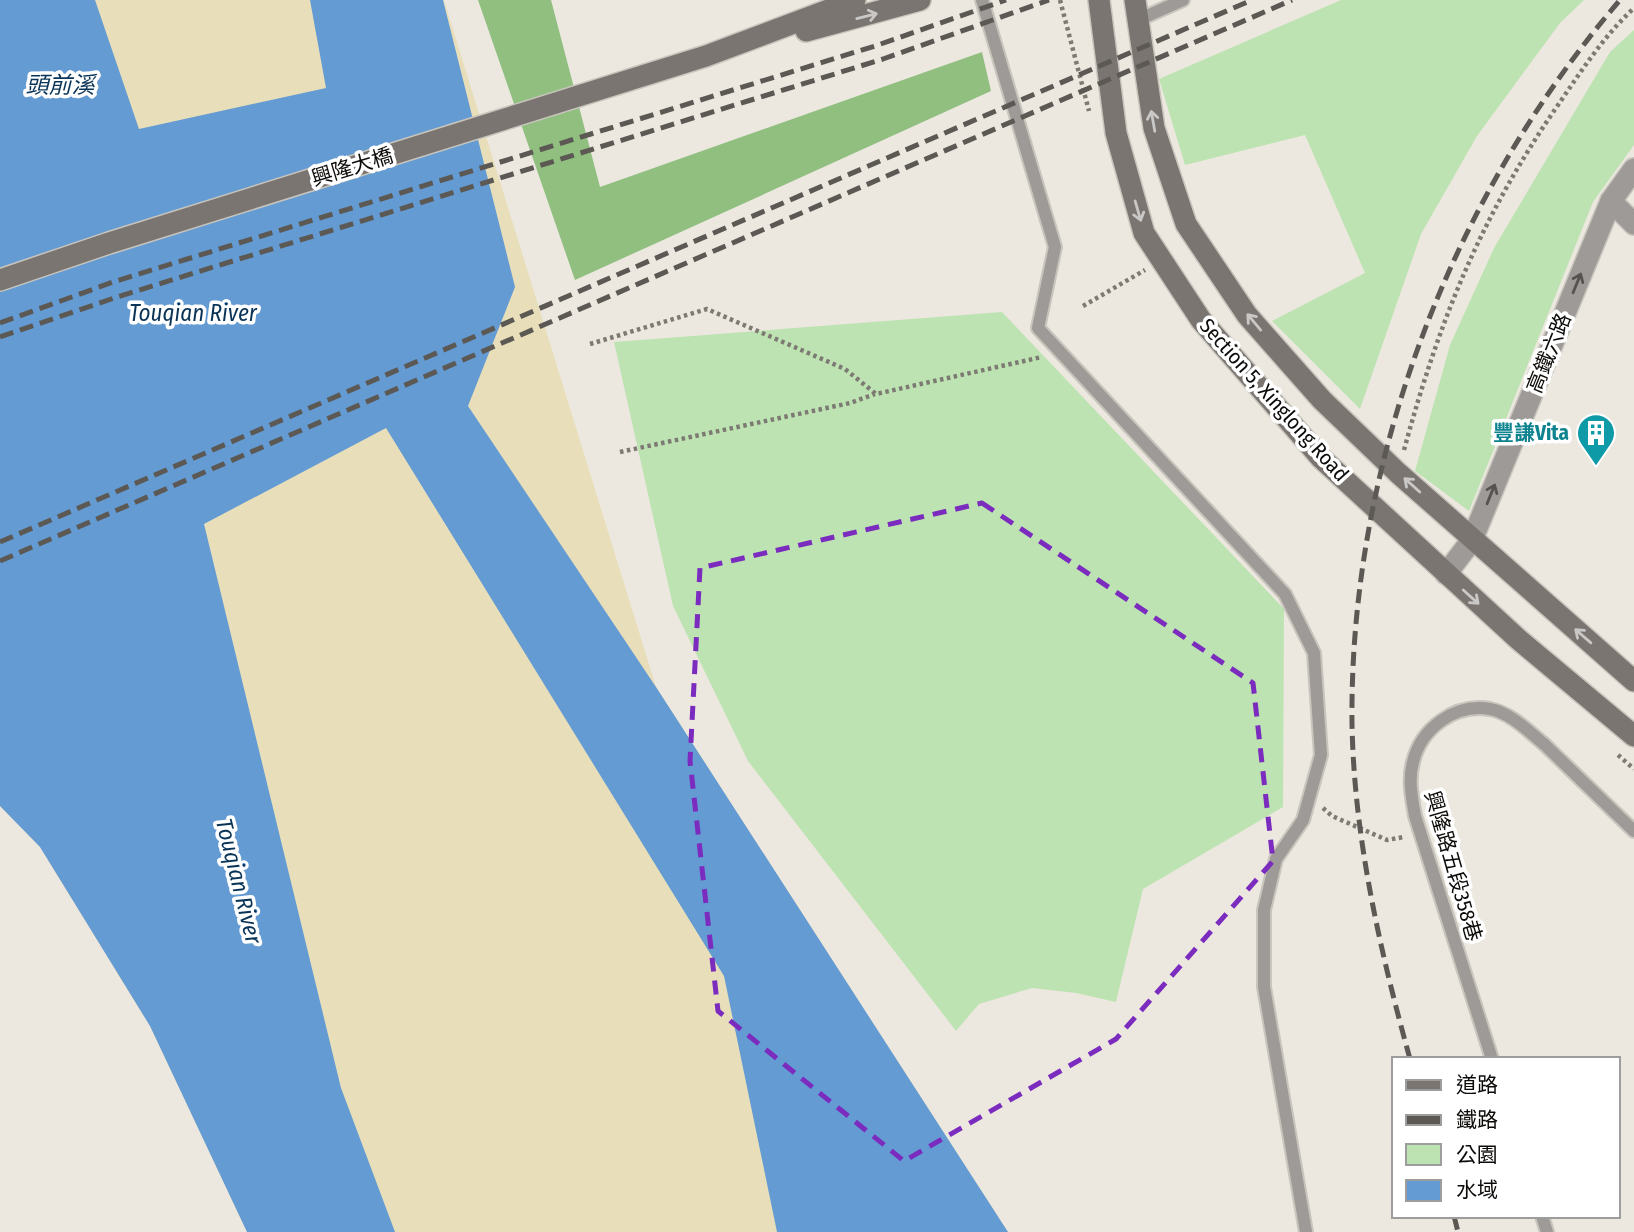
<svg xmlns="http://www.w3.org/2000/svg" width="1634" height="1232" font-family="'Fira Sans Condensed','Noto Sans TC',sans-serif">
	<rect width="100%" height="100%" fill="#ece8df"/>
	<g fill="#bee3b2">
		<path d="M 1341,0 L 1584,0 L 1560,23 L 1477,136 L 1421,234 L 1360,409 L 1272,321 L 1365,273 L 1305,135 L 1185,165 L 1159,79 Z"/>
		<path d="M 1634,30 L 1634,145 L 1593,202 L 1469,511 L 1415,471 L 1450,345 L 1494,248 L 1610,52 Z"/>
		<path d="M 1002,312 L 1284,609 L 1283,807 L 1143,889 L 1116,1002 L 1076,993 L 1032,988 L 979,1004 L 956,1031 L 748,761 L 673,606 L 614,342 Z"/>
	</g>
	<path fill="#90bf80" d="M 478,0 L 551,0 L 600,187 L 982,52 L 991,91 L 575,280 Z"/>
	<path fill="#e8dfba" d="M 0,0 L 444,0 L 656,687 L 1008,1232 L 247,1232 L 150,1026 L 40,847 L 0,806 Z"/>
	<path fill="#649bd2" d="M 0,0 L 95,0 L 139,129 L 326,88 L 310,0 L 443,0 L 515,287 L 468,406 L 656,687 L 1008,1232 L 777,1232 L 724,976 L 386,428 L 204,524 L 341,1088 L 395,1232 L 247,1232 L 150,1026 L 40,847 L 0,806 Z"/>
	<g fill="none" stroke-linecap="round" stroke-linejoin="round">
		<defs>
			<g id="lane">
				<path d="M 982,0 L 1055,247 L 1038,328 L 1285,594 L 1314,653 L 1321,755 L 1303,820 L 1276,859 L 1264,910 L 1264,987 L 1306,1232"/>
				<path d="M 1138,20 L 1183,0"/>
				<path d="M 1544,744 L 1634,831"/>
				<path d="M 1542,1216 L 1547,1232"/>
			</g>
			<g id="street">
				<path d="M 1611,201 L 1634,224"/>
				<path d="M 1446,574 L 1472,540 L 1611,201 L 1634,169"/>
			</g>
			<g id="secondary">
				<path d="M 1099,0 L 1116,133 L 1144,233 L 1201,320 L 1321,458 L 1518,639 L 1634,736"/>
				<path d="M 1135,0 L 1154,128 L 1186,224 L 1247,315 L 1322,400 L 1398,473 L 1634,681"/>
				<path d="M 806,31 L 920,0"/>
				<path d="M 0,280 L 109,243 L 706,56 L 855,0"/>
			</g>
		</defs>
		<use href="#lane" stroke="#c8c5bd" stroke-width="16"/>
		<use href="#street" stroke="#c8c5bd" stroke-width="24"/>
		<use href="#secondary" stroke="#c8c5bd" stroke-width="24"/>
		<g stroke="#7d7a74" stroke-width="4.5" stroke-dasharray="3.5 3.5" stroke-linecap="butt">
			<path d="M 1060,0 L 1089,111"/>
			<path d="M 1083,306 L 1145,270"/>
			<path d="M 590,344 L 707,309 L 845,369 L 876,394 L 1042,357"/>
			<path d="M 1404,450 C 1440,318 1481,217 1558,105 C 1582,70 1603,37 1634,8"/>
			<path d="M 620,452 L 850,403 L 875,394"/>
			<path d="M 1618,755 L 1634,769"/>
			<path d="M 1323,808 L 1332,816 L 1387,840 L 1404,837"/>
			<path d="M 1437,831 L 1446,830"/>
		</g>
		<use href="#lane" stroke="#9e9a97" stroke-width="12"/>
		<use href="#street" stroke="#9e9a97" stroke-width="21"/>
		<use href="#secondary" stroke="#7a7571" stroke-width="21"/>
		<g stroke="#5c5955" stroke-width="5" stroke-dasharray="14 7" stroke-linecap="butt">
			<path d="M 0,323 L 113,282 L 875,46 L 1006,0"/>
			<path d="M 0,337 L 117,297 L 883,59 L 1049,0"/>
			<path d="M 0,542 L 1252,0"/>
			<path d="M 0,561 L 1292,0"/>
			<path d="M 1410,1059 C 1380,951 1354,837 1352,724 C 1349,464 1451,197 1620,0"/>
			<path d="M 1454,1216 L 1458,1232"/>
		</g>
		<defs>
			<path id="lane-bridge" d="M 1492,1059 L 1415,816 C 1412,798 1408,780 1413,762 C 1421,729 1454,703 1490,709 C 1511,713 1528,731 1544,744"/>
		</defs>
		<use href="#lane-bridge" stroke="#c8c5bd" stroke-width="16" stroke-linecap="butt"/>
		<use href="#lane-bridge" stroke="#9e9a97" stroke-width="12"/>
	</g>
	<defs><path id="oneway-shaft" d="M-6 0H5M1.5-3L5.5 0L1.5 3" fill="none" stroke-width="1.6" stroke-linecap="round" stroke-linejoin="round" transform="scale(1.75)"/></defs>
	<g stroke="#cac8c6">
		<use href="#oneway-shaft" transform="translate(867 16) rotate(-14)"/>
		<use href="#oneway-shaft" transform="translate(1153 121) rotate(-100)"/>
		<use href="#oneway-shaft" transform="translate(1138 211) rotate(74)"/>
		<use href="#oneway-shaft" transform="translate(1254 322) rotate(-130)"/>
		<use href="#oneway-shaft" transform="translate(1412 485) rotate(-138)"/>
		<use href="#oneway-shaft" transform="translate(1471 597) rotate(42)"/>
		<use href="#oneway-shaft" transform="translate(1583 636) rotate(-139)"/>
	</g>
	<g stroke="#565250">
		<use href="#oneway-shaft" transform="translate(1577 283) rotate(-68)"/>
		<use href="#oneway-shaft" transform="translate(1491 494) rotate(-68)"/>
	</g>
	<path fill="none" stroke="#7b2cbf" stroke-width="5" stroke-dasharray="14 9" stroke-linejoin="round" d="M 982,503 L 1253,683 L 1273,861 L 1116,1039 L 904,1161 L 718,1011 L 690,761 L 700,568 Z"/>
	<defs>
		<symbol id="building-pin" viewBox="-11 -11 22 30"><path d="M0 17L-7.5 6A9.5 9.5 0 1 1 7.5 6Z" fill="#0f9aa8" stroke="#fff"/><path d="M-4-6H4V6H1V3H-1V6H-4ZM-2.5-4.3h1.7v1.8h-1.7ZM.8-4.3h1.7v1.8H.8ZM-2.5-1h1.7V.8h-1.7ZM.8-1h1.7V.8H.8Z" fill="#fff"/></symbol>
	</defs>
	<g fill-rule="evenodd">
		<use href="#building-pin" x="1574" y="411" width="44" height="60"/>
	</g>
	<g text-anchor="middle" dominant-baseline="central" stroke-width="7" stroke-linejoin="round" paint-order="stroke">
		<g font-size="21" fill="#0d0b09" stroke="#fff">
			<text transform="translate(352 167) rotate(-17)">興隆大橋</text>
			<text transform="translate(1549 353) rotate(-68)">高鐵六路</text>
			<text transform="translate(1274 400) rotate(48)">Section 5, Xinglong Road</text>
			<text transform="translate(1453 866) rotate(74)">興隆路五段358巷</text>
		</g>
		<g font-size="21" font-weight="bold" fill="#0d838f" stroke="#fff" text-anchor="end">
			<text x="1569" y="433">豐謙Vita</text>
		</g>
		<g font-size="23" font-style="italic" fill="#093357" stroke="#fff">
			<text x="60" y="85">頭前溪</text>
			<text x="193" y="313">Touqian River</text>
			<text transform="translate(239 881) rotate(76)">Touqian River</text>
		</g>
	</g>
	<rect x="1392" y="1057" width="228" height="161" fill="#ffffff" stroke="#9e9d9d" stroke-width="2"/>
	<rect x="1406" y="1080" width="35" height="10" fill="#7a7571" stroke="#9e9d9d" stroke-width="2"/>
	<text x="1456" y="1092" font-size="21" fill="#0d0b09">道路</text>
	<rect x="1406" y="1115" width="35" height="10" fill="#5c5955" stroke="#9e9d9d" stroke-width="2"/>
	<text x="1456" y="1127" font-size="21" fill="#0d0b09">鐵路</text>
	<rect x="1406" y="1144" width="35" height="21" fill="#bee3b2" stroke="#9e9d9d" stroke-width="2"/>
	<text x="1456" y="1162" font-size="21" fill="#0d0b09">公園</text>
	<rect x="1406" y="1180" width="35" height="21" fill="#649bd2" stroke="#9e9d9d" stroke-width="2"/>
	<text x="1456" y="1197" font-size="21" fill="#0d0b09">水域</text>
</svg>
